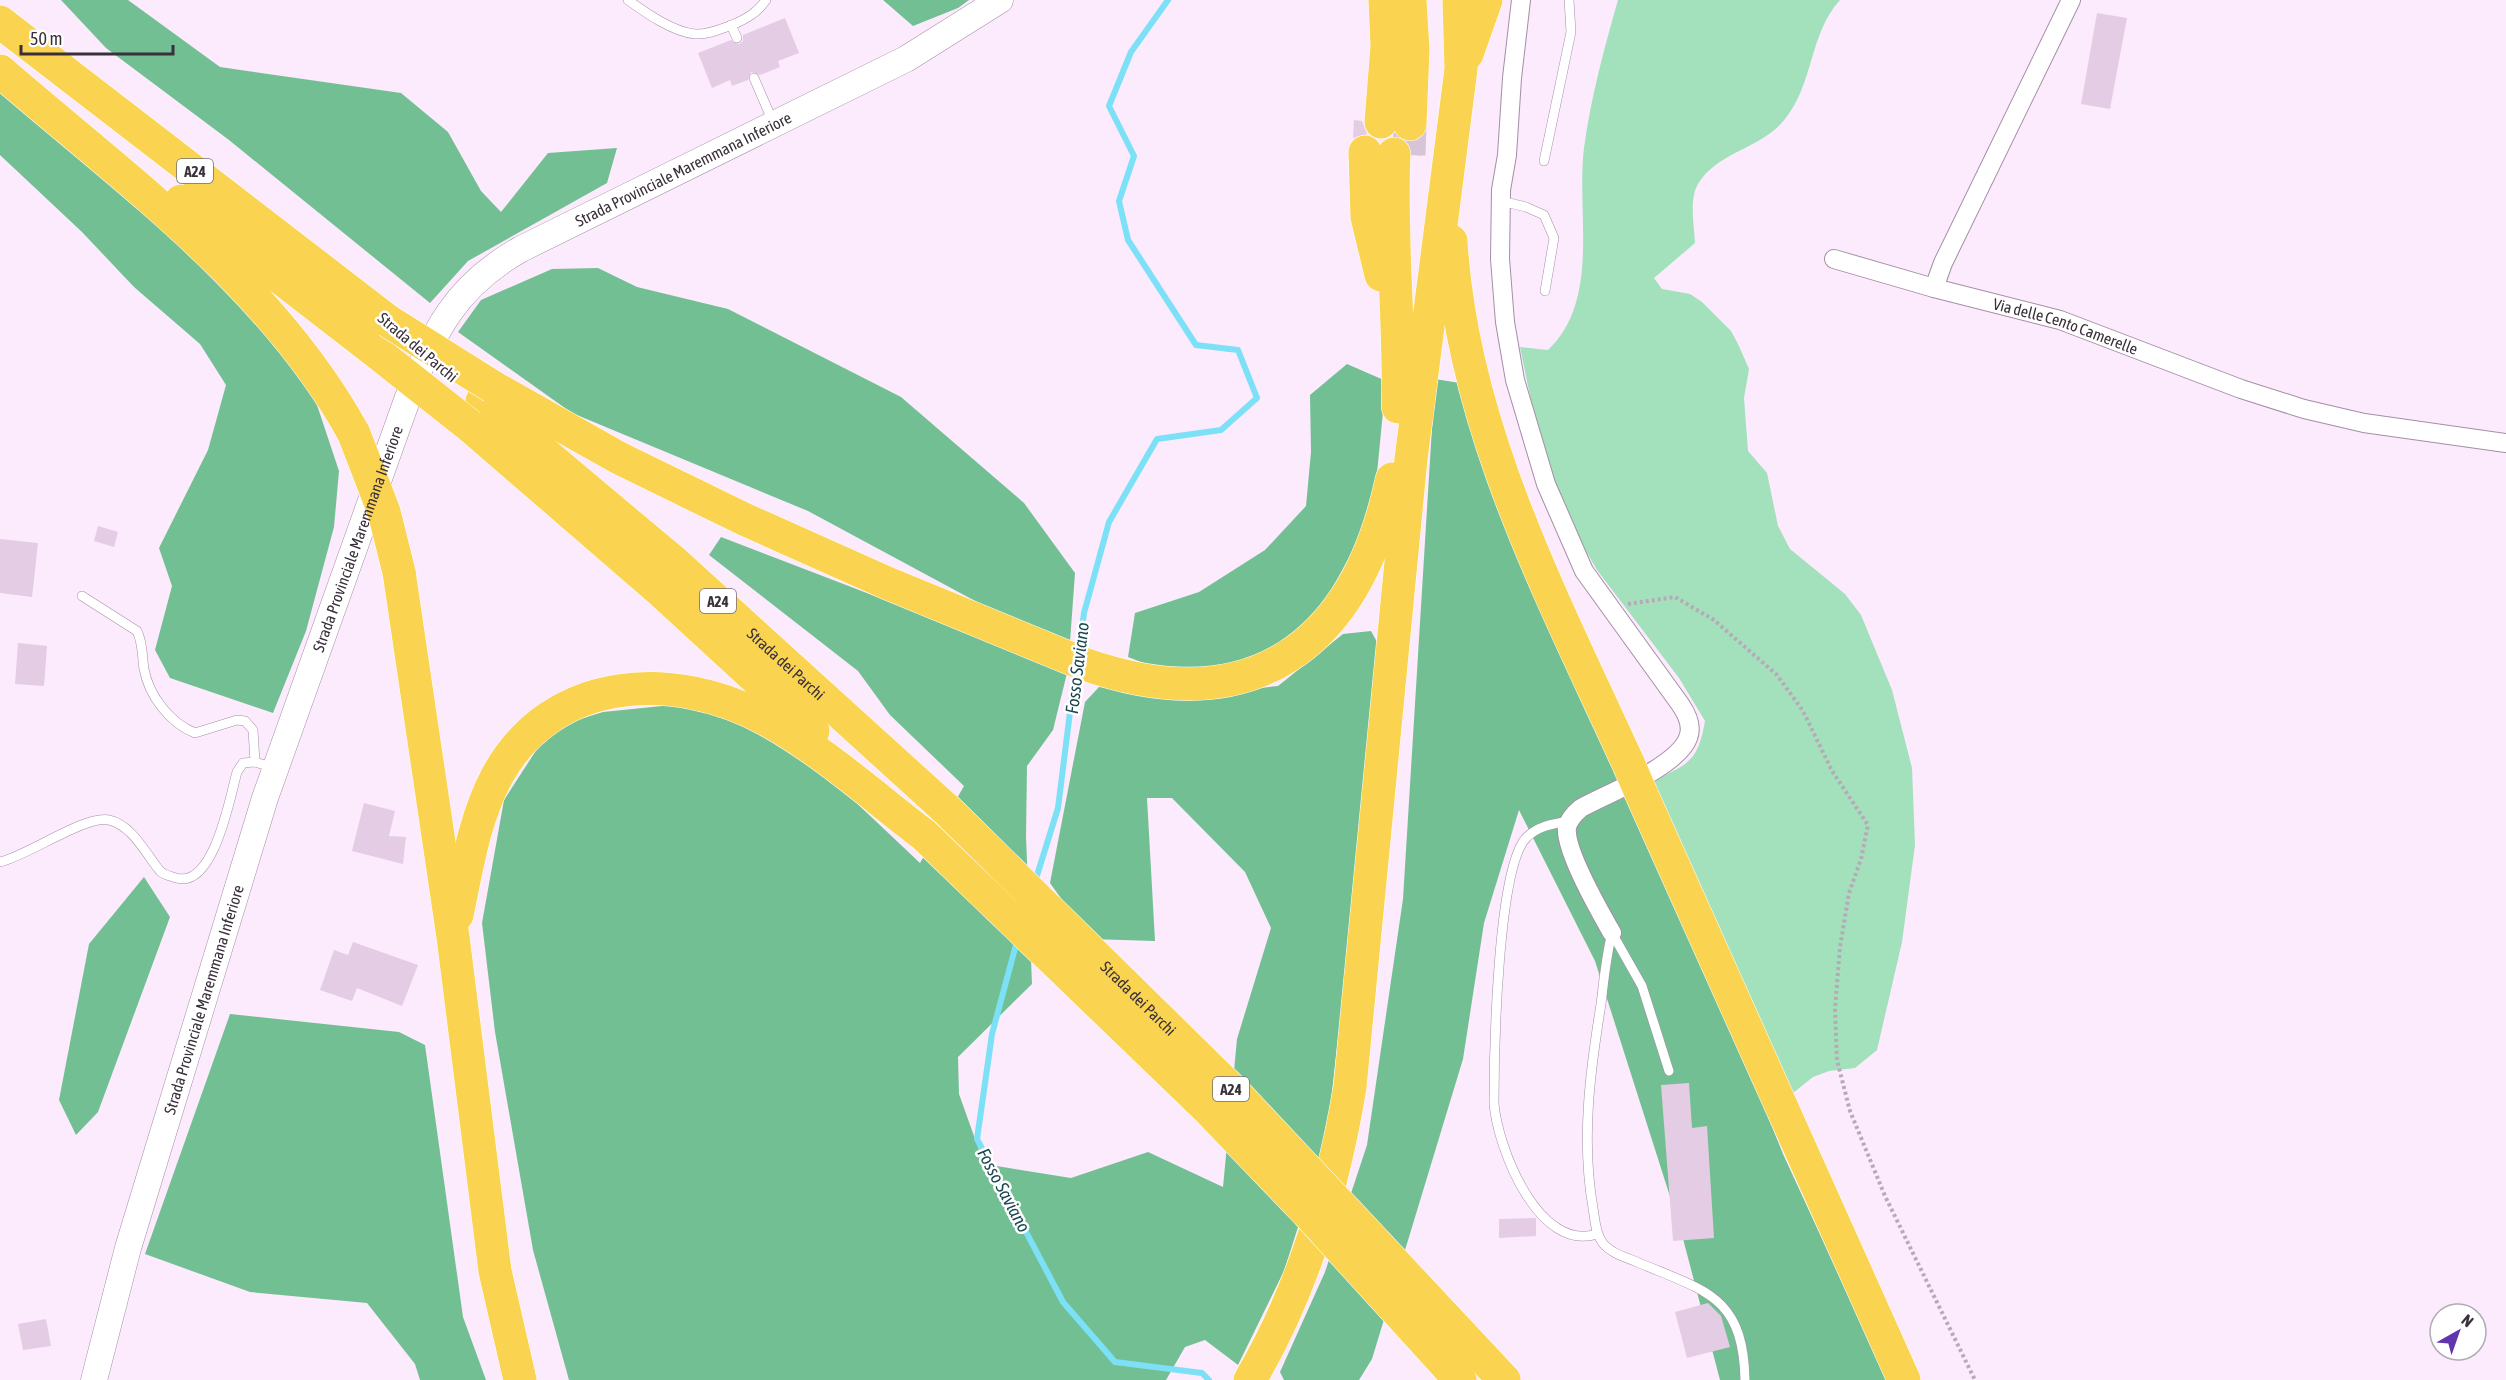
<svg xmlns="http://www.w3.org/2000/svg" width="2506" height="1380" font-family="'Asap Condensed',sans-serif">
	<rect width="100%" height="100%" fill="#fceafd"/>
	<path fill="#a3e0bc" d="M 1618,0 L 1840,0 C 1809,34 1814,83 1785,119 C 1762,149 1718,151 1698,184 C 1689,199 1694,225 1695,243 L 1654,278 L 1662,289 L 1690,294 L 1702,302 L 1731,331 L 1738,344 L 1749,369 L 1744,398 L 1748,451 L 1767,473 L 1778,526 L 1790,549 L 1845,594 L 1861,615 L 1892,690 L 1912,768 L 1915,845 L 1902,942 L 1877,1050 L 1855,1068 L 1829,1071 L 1813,1077 L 1793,1093 L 1653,781 C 1688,764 1698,762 1705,721 L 1679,678 L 1597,570 L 1574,530 L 1539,440 L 1520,347 L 1548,350 C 1601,300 1576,213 1584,148 C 1591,97 1604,49 1618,0 Z"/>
	<g fill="#73bf94">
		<path d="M 61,0 L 128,0 L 220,67 L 401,93 L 448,132 L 481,191 L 501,212 L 548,153 L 617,148 L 607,183 L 468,261 L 430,303 L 229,140 L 106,48 Z"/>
		<path d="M 883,0 L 969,0 L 958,8 L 913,26 Z"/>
		<path d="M 0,93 L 93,163 L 221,280 L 312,390 L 339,471 L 334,527 L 306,631 L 273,713 L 170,678 L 155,650 L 172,586 L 159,548 L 208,450 L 226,385 L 200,344 L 134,287 L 82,232 L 0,155 Z"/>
		<path d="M 598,268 L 637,287 L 728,309 L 901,397 L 1024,503 L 1075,573 L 1068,669 L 1053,730 L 1027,766 L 1026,837 L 1032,984 L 958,1057 L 959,1094 L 984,1164 L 1071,1178 L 1148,1152 L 1223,1187 L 1237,1039 L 1271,928 L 1245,872 L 1172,798 L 1147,798 L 1155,941 L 1090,939 L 1050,883 L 1085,702 L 1099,687 L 1203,694 L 1278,686 L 1343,634 L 1371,631 L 1382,651 L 1327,1136 L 1284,1271 L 1238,1365 L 1205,1340 L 1185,1347 L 1166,1380 L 569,1380 L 533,1250 L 495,1032 L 482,923 L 504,800 L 537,749 L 561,725 L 603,712 L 682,704 L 778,735 L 847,794 L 920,863 L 964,786 L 890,715 L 858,671 L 709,555 L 721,537 L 992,641 L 1003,616 L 808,511 L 572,413 L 458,332 L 481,300 L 552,269 Z"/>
		<path d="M 1347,364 L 1386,381 L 1373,514 L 1316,618 L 1258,663 L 1162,670 L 1128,657 L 1135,613 L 1199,592 L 1265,550 L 1306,506 L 1311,452 L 1310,395 Z"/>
		<path d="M 1435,379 L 1466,384 L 1683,905 L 1783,1154 L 1887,1380 L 1720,1380 L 1681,1231 L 1595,961 L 1519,810 L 1484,923 L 1463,1059 L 1372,1359 L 1359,1380 L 1284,1380 L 1280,1372 L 1325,1272 L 1367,1145 L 1403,899 Z"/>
		<path d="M 144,877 L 170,917 L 98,1112 L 76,1135 L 59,1100 L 89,944 Z"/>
		<path d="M 230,1014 L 399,1032 L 425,1045 L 463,1317 L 486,1380 L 420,1380 L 415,1364 L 367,1303 L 250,1292 L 145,1254 Z"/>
	</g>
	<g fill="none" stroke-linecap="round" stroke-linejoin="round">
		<g stroke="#7ce0f6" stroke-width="6">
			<path d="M 1079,650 L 1084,613 L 1109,522 L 1157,439 L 1221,430 L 1257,398 L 1238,350 L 1196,345 L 1128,240 L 1119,201 L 1134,156 L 1109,106 L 1131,52 L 1168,0"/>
			<path d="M 1035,882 L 1058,808 L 1075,672"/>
			<path d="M 1017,941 L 992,1034 L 977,1139 L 1063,1302 L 1115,1362 L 1202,1373 L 1209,1380"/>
		</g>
	</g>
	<g fill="#e4cde4">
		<path d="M 2097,13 L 2127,18 L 2110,109 L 2081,104 Z"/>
		<path d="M 785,18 L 799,53 L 778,61 L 780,67 L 760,75 L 751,72 L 748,80 L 732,86 L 730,80 L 712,88 L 698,53 L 731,40 L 739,44 L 743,41 L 743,35 Z"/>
		<path d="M 1354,120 L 1362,121 L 1367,134 L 1353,138 Z"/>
		<path d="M 1422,138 L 1421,156 L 1413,155 L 1408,142 Z"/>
		<path d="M 98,526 L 118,532 L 114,547 L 94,541 Z"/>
		<path d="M 0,539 L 38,543 L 32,597 L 0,593 Z"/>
		<path d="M 18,643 L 47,646 L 44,686 L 15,684 Z"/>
		<path d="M 364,803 L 395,811 L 389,836 L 406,837 L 403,864 L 352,851 Z"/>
		<path d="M 353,942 L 418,965 L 402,1006 L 357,988 L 352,1001 L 320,990 L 334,950 L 348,955 Z"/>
		<path d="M 1689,1083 L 1692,1128 L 1707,1126 L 1714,1238 L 1673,1241 L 1661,1085 Z"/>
		<path d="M 1536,1218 L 1536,1236 L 1499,1238 L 1499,1219 Z"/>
		<path d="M 1708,1303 L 1721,1316 L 1730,1347 L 1687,1358 L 1675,1312 Z"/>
		<path d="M 46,1319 L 51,1346 L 23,1350 L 18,1324 Z"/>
	</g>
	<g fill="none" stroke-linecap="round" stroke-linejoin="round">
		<path stroke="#d5c5d6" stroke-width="33" stroke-dasharray="33 16" stroke-linecap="butt" d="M 1409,155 L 1410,124"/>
		<defs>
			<g id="lane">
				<path d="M 628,0 C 646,13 673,32 695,34 C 708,35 721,29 732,25 C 746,19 757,13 766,0"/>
				<path d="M 731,25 L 737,38"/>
				<path d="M 754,78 L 773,122"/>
				<path d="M 1544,161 L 1571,32 L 1569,0"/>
				<path d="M 1501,201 L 1526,207 L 1544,215 L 1554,238 L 1545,291"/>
				<path d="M 82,596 L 137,631 C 143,643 142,656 144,669 C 149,696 170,723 195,733 L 237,720 L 245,721 L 253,730 L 255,762 L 275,768"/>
				<path d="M 1569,821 C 1554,824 1539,825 1527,837 C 1497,865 1494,1057 1494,1104 C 1498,1149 1539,1253 1597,1234"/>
				<path d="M 0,862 C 29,855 85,815 109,820 C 132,825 146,854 160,871 C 164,875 170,876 176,878 C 214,889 230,797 237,772 L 243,763 L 255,762"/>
				<path d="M 1612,933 C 1606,956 1604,980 1601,1004 C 1590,1072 1581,1140 1593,1208 C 1595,1219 1595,1232 1602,1242 C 1610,1253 1625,1257 1637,1262 C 1705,1291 1743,1295 1745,1380"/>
				<path d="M 1612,933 L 1642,986 L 1669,1071"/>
			</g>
			<g id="street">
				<path d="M 1521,0 L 1512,78 L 1507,155 L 1501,190 L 1500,259 L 1505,322 L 1515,380 L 1546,484 L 1584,571 L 1680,704 C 1687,714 1693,726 1688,738 C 1677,767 1608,793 1581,808 C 1575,813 1569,819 1567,827 C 1564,849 1600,912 1612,933"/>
				<path id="s1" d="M 2071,0 L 1943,263 L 1934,288 L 2060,320 L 2241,389 L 2304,409 L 2364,423 L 2506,443"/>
				<path d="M 1834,259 L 1934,288"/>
			</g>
			<g id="secondary">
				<path id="s2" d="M 94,1380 L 128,1248 L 265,798 L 407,400 C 434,331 454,287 521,249 L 906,59 L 1000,0"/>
			</g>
			<g id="highway">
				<path d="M 0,22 L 388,321"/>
				<path d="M 1467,54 L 1486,0"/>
				<path d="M 0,71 C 127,181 272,284 354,434"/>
				<path d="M 1381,122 L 1387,46 L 1385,0"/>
				<path d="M 1410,124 L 1413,49 L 1410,0"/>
				<path d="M 1365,152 L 1367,217 L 1381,275"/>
				<path d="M 1394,154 C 1390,239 1400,323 1398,407"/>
				<path d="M 181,201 L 384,358"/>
				<path d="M 1451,241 C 1462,427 1553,598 1629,765"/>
				<path d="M 493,387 L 619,458 L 746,520 L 887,583 L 1084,664 C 1253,723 1356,646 1392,479"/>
				<path id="s3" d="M 482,401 L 675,563 L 946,809"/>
				<path d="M 470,426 L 662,592 L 813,731"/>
				<path d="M 399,572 L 453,937 L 495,1271 L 520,1380"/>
				<path d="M 1641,793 L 1904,1380"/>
				<path d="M 457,915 C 467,868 474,819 497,776 C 552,675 674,669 767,720 C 823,751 873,796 924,835"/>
				<path d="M 1250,1380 C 1303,1290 1333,1190 1350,1087 L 1411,459 L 1461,69 L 1459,0"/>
			</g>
		</defs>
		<use href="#lane" stroke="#a48fa5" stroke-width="10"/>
		<use href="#street" stroke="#a48fa5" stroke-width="20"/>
		<use href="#secondary" stroke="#a48fa5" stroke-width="27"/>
		<use href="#highway" stroke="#fff" stroke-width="34"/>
		<path stroke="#b8a9b8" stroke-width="4" stroke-dasharray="3 3" stroke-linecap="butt" d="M 1628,604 L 1675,597 L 1714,620 L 1777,675 L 1803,711 L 1832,771 L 1868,825 L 1861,859 L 1849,893 L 1840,947 L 1835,1009 L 1837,1060 L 1850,1111 L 1885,1196 L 1975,1380"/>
		<use href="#lane" stroke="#fff" stroke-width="9"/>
		<use href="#street" stroke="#fff" stroke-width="18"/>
		<use href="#secondary" stroke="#fff" stroke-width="26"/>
		<use href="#highway" stroke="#fad350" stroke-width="33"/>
		<defs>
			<g id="highway-bridge">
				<path d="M 388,321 L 493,387"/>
				<path d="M 384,358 L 470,426"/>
				<path d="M 354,434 L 384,512 L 399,572"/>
				<path d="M 1629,765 L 1641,793"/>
				<path id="s4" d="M 946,809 L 1234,1092 L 1504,1380"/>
				<path d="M 924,835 L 1210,1111 L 1308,1213 L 1460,1380"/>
			</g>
		</defs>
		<use href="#highway-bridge" stroke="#fff" stroke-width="34" stroke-linecap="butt"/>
		<use href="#highway-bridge" stroke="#fad350" stroke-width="33"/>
	</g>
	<g text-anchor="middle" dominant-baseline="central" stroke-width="5" stroke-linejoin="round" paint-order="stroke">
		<g fill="#fff" stroke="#746e74" stroke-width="1.5">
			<rect x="177" y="159" width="36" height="24" rx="4.5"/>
			<rect x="700" y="589" width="36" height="24" rx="4.5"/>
			<rect x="1213" y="1077" width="36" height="24" rx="4.5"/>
		</g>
		<g font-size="15" font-weight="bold" fill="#393039">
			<text x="195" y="171">A24</text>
			<text x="718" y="601">A24</text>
			<text x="1231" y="1089">A24</text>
		</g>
		<g font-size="16" fill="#393039" stroke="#fff">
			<text stroke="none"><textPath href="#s2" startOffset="1404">Strada Provinciale Maremmana Inferiore</textPath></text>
			<text stroke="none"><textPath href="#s1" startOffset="456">Via delle Cento Camerelle</textPath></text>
			<text transform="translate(418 347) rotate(40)">Strada dei Parchi</text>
			<text stroke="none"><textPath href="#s2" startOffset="882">Strada Provinciale Maremmana Inferiore</textPath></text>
			<text stroke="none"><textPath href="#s3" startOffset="402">Strada dei Parchi</textPath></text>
			<text stroke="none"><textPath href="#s4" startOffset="270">Strada dei Parchi</textPath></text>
			<text stroke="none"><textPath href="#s2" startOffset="396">Strada Provinciale Maremmana Inferiore</textPath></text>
		</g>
		<g font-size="18" font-style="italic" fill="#1b4852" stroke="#fff">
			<text transform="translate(1077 668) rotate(-83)">Fosso Saviano</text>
			<text transform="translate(1004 1190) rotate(62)">Fosso Saviano</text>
		</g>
	</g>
	<g transform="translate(2458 1332) rotate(40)"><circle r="28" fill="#ffffff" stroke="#b0acb0" stroke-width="1.5"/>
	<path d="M0-4.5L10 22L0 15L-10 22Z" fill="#6035ad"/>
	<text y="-9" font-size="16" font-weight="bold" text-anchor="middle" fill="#393039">N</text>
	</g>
	<path d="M21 45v9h152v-9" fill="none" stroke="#393039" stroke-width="3"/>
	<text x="30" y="45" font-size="18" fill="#393039" stroke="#ffffff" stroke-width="4.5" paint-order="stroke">50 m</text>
</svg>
